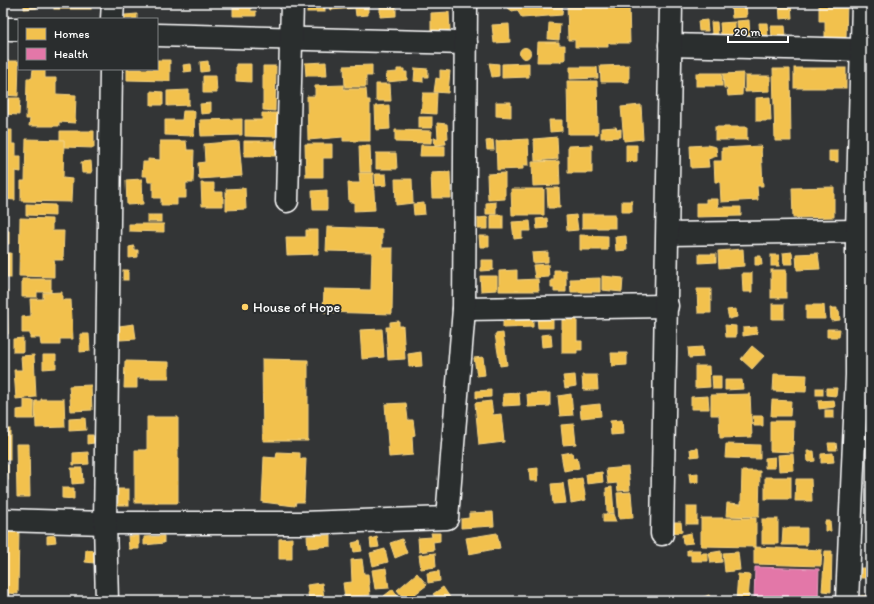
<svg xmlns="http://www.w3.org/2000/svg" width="874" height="604" font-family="Itim,sans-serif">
	<rect width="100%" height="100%" fill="#333536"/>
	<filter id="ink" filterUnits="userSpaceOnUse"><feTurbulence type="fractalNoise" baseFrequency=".025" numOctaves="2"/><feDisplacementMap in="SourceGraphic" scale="8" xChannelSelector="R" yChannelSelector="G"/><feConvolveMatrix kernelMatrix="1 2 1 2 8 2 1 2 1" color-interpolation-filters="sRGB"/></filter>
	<g filter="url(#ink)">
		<g fill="#f2c14e" stroke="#f6d483">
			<path d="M 24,3 L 37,3 L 37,8 L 24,9 Z"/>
			<rect x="54" y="3" width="37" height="6"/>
			<rect x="127" y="3" width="15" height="3"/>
			<rect x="147" y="3" width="10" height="4"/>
			<path d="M 233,3 L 251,3 L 251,11 L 256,11 L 256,16 L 233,16 Z"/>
			<rect x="307" y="3" width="18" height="9"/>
			<path d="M 329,3 L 368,3 L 368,15 L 356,16 L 355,8 L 330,10 Z"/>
			<path d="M 380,3 L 396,3 L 396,16 L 380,17 Z"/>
			<path d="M 502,3 L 563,3 L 562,15 L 522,18 L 517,10 L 512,11 Z"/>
			<path d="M 567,3 L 629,3 L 630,43 L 608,43 L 608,47 L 575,47 L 575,40 L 568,40 Z"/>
			<path d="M 746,3 L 747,17 L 732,18 L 731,5 Z"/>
			<path d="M 779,3 L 791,3 L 792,18 L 780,19 Z"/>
			<path d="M 819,3 L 847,3 L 846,38 L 825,38 L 825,21 L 819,21 Z"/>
			<path d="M 449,12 L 450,30 L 431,31 L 431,13 Z"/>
			<path d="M 137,14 L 137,19 L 125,19 L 125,15 Z"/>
			<path d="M 707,20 L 708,31 L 699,31 L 698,21 Z"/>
			<path d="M 749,20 L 750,36 L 738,37 L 737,21 Z"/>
			<path d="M 711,22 L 717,22 L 718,34 L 712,34 Z"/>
			<path d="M 735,22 L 735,34 L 721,35 L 720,23 Z"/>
			<path d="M 549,23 L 560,24 L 559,40 L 548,39 Z"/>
			<path d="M 759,23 L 767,23 L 768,36 L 760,36 Z"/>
			<path d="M 509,24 L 510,42 L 494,43 L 492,25 Z"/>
			<path d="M 771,26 L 785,26 L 786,36 L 772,37 Z"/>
			<path d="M 538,42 L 559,42 L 559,45 L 565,45 L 565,60 L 561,60 L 561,62 L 537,62 Z"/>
			<circle cx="525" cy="53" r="5.5"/>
			<path d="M 157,60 L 170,60 L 170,81 L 127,80 L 127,69 L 157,69 Z"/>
			<path d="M 3,61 L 19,61 L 18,96 L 3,95 Z"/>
			<path d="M 208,61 L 209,71 L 201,72 L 200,62 Z"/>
			<path d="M 326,62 L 327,76 L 306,76 L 305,63 Z"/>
			<path d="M 489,63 L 499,64 L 499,76 L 492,77 Z"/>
			<path d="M 529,63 L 529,77 L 502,78 L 502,64 Z"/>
			<path d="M 191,64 L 192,71 L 184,72 L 183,65 Z"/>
			<path d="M 236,64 L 251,64 L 251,82 L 236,81 Z"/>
			<path d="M 372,65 L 372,76 L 366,76 L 366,87 L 345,87 L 344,66 Z"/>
			<path d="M 629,65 L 629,82 L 601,82 L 600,66 Z"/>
			<path d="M 263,66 L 276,66 L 275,111 L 263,110 Z"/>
			<path d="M 570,67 L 597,67 L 598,78 L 570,79 Z"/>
			<path d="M 415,68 L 428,69 L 428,77 L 423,77 L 423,82 L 414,81 Z"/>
			<rect x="794" y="68" width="52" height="20"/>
			<path d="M 33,69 L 45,69 L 45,78 L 56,78 L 56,94 L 76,95 L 75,123 L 59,122 L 59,126 L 29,126 L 30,119 L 26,119 L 27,78 L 32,78 Z"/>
			<path d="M 397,69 L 404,69 L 404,72 L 407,72 L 407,80 L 387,82 L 386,73 L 397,72 Z"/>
			<path d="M 773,69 L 790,69 L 791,141 L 775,141 Z"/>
			<path d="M 440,70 L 450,71 L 448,93 L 434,92 L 436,78 L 440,79 Z"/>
			<rect x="696" y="73" width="26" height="13"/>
			<path d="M 743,73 L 742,95 L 728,96 L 727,88 L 724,88 L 723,74 Z"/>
			<path d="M 203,76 L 216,76 L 217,93 L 203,93 Z"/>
			<path d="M 745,76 L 770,76 L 770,91 L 745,92 Z"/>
			<path d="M 567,81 L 597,81 L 598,134 L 568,134 Z"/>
			<path d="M 376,84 L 390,84 L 391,101 L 376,101 Z"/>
			<path d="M 344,85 L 344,89 L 366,89 L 367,100 L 370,100 L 370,141 L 343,141 L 343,137 L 308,140 L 307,96 L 315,96 L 315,86 Z"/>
			<path d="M 189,90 L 189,105 L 167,106 L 167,91 Z"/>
			<path d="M 151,91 L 163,92 L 163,105 L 151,105 Z"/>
			<path d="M 423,93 L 437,93 L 436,114 L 421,113 Z"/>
			<path d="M 770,97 L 771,121 L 756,121 L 756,98 Z"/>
			<path d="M 3,98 L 20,98 L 19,115 L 3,114 Z"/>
			<path d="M 496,102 L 511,102 L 511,117 L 496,116 Z"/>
			<path d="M 211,103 L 211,113 L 201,114 L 200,104 Z"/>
			<path d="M 389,105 L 390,129 L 376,130 L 375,106 Z"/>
			<path d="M 641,105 L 643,139 L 624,141 L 621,107 Z"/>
			<path d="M 183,111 L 195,111 L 194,136 L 165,135 L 165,120 L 182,120 Z"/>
			<path d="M 262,113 L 279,113 L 278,137 L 245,136 L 245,120 L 262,120 Z"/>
			<rect x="419" y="117" width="13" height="11"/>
			<path d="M 242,119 L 242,135 L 201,136 L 200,120 Z"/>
			<path d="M 549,120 L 562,120 L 562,131 L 550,132 Z"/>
			<path d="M 437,123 L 447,124 L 448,138 L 445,139 L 446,144 L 435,145 L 434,138 L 438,138 Z"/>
			<path d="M 616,127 L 617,130 L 621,129 L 621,137 L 601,138 L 601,128 Z"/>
			<rect x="715" y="127" width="32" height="13"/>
			<path d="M 3,130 L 12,130 L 12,144 L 16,144 L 16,156 L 21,156 L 21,172 L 15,171 L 15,200 L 3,199 Z"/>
			<path d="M 395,130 L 432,131 L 431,143 L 395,142 Z"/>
			<path d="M 60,131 L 94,131 L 94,148 L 64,147 L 64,140 L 60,140 Z"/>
			<path d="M 557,137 L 558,159 L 535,161 L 534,139 Z"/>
			<path d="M 26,139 L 64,140 L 63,178 L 72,179 L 71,202 L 21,201 L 21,181 L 25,181 Z"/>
			<path d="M 528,139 L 529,165 L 523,165 L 523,169 L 497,170 L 496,141 Z"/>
			<path d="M 493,140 L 494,150 L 487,150 L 486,141 Z"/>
			<path d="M 160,141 L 186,141 L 187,150 L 194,150 L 193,183 L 186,183 L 186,198 L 177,198 L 177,205 L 161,205 L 161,198 L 153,198 L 153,182 L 148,182 L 147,176 L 142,176 L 143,162 L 148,162 L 148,159 L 160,160 Z"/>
			<path d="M 239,141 L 242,176 L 199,179 L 198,163 L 205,162 L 204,144 Z"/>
			<path d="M 244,141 L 275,141 L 276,156 L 244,156 Z"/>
			<path d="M 305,144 L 332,144 L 332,158 L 323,158 L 323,177 L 306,177 Z"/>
			<path d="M 421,145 L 445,146 L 445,156 L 420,156 Z"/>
			<path d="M 592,145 L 592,173 L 568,173 L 568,146 Z"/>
			<path d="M 626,145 L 637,145 L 637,161 L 626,162 Z"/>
			<path d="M 707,145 L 716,147 L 717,156 L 708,159 L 709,167 L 691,168 L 690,146 Z"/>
			<path d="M 359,146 L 370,146 L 371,172 L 360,172 Z"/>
			<path d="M 761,146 L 763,186 L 757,186 L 758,200 L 721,202 L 720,182 L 715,182 L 714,161 L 722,161 L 722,148 Z"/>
			<path d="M 829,151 L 838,151 L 838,162 L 829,161 Z"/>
			<path d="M 376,153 L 396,153 L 397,169 L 376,169 Z"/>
			<path d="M 91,161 L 92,173 L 82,173 L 81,162 Z"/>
			<path d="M 559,161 L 560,185 L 533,186 L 532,162 Z"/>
			<path d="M 450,172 L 451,198 L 432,198 L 431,173 Z"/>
			<path d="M 359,173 L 373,173 L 375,210 L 354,211 L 354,202 L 349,202 L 348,183 L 360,183 Z"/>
			<path d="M 505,173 L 505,199 L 488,200 L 487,174 Z"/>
			<path d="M 375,174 L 386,174 L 387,185 L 376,186 Z"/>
			<path d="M 142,179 L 143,204 L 127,205 L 126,180 Z"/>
			<path d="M 395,179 L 412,179 L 413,203 L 396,205 Z"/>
			<path d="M 201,183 L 214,183 L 214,192 L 223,192 L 223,206 L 202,206 Z"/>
			<path d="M 834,187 L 834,217 L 793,218 L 792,188 Z"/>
			<path d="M 245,188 L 246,209 L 226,210 L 226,189 Z"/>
			<path d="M 547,188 L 559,188 L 560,208 L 548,208 Z"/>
			<path d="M 511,189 L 544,189 L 544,215 L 512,215 Z"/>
			<path d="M 327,190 L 327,210 L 313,210 L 312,191 Z"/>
			<path d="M 706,199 L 718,199 L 718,207 L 741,207 L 741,216 L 696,217 L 696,203 L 706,203 Z"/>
			<rect x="622" y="201" width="10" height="11"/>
			<path d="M 496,202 L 496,214 L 486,214 L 486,203 Z"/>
			<path d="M 424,203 L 425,214 L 414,215 L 413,204 Z"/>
			<path d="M 26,204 L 55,205 L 55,216 L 26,215 Z"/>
			<rect x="582" y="214" width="33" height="14"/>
			<rect x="147" y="215" width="14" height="7"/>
			<rect x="491" y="215" width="12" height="14"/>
			<path d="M 576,215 L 578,230 L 567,231 L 566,216 Z"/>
			<path d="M 488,217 L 488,229 L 478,229 L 478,218 Z"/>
			<path d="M 20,218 L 52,219 L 52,231 L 64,231 L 63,260 L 54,260 L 54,277 L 19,276 Z"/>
			<path d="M 547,218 L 548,228 L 537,229 L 536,219 Z"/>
			<path d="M 530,221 L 531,231 L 522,231 L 522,238 L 514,239 L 512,222 Z"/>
			<path d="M 129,224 L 164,224 L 164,232 L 129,231 Z"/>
			<path d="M 327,227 L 382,229 L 382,248 L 393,248 L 392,314 L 323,312 L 324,289 L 371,290 L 372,252 L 326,251 Z"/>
			<path d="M 3,230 L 9,231 L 9,244 L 3,244 Z"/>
			<path d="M 306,230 L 318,230 L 318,254 L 287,255 L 286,237 L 306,237 Z"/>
			<path d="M 580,235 L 608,236 L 608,250 L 580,250 Z"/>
			<path d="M 479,236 L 489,236 L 489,247 L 480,247 Z"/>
			<path d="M 626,236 L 627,250 L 616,251 L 615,237 Z"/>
			<path d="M 134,246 L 134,250 L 138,250 L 138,257 L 129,258 L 129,247 Z"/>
			<path d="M 743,249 L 744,266 L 719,268 L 718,251 Z"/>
			<path d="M 548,252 L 548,262 L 533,263 L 532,253 Z"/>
			<path d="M 792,252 L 793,264 L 784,264 L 783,253 Z"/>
			<rect x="3" y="253" width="8" height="25"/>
			<path d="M 818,253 L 820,269 L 797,270 L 796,254 Z"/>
			<path d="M 699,254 L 716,254 L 716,262 L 699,263 Z"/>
			<rect x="771" y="255" width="8" height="11"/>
			<path d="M 755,256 L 761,256 L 762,265 L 755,265 Z"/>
			<path d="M 481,260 L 493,260 L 493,270 L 481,271 Z"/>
			<path d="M 548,264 L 549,277 L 535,278 L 533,265 Z"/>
			<rect x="123" y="270" width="5" height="10"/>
			<path d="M 517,270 L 517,280 L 538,279 L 539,291 L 499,291 L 499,271 Z"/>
			<path d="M 554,270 L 566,270 L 566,292 L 554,292 L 554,288 L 551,288 L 551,280 L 554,280 Z"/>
			<rect x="771" y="270" width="15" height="28"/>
			<path d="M 742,273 L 752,273 L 752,292 L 743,292 Z"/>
			<path d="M 480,276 L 497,276 L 497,290 L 481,291 Z"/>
			<path d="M 602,276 L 623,278 L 622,292 L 602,290 Z"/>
			<path d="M 600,278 L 600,292 L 571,292 L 570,279 Z"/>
			<path d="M 22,279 L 51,279 L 51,292 L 37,292 L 37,297 L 22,297 Z"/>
			<path d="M 697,289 L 711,289 L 711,313 L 698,313 Z"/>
			<path d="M 3,291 L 7,291 L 8,334 L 3,335 Z"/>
			<path d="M 62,292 L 62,300 L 71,300 L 73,339 L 60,339 L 60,345 L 41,345 L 40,338 L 30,338 L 30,333 L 22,333 L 22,317 L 31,316 L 30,299 L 43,299 L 43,293 Z"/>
			<rect x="772" y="304" width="12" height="15"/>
			<path d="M 806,305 L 824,305 L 825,319 L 806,319 Z"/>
			<path d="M 830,308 L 837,308 L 837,311 L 839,311 L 840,320 L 831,321 Z"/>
			<path d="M 736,309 L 737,317 L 729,319 L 727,310 Z"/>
			<path d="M 537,316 L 553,316 L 553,328 L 538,328 Z"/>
			<path d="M 533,319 L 533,327 L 503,328 L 503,321 Z"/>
			<path d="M 562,320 L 577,320 L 577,341 L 582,341 L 582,350 L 577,350 L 577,353 L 562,353 Z"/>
			<path d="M 399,321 L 399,326 L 403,326 L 405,359 L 388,360 L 386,327 L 390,327 L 390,322 Z"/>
			<path d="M 134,324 L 136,339 L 120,340 L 119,326 Z"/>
			<path d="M 725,325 L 736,326 L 736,337 L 726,337 Z"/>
			<path d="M 757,327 L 757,334 L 743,336 L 743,328 Z"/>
			<path d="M 382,329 L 384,357 L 362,359 L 360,330 Z"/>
			<path d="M 827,329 L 840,329 L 839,337 L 827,337 Z"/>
			<path d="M 503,333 L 507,365 L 500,366 L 495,334 Z"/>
			<path d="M 80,334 L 89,334 L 90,351 L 80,352 Z"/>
			<path d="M 551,334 L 552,346 L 542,347 L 541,335 Z"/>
			<path d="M 23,338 L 23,352 L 13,352 L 13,339 Z"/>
			<path d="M 752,346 L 764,356 L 752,369 L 741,359 Z"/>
			<path d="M 702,347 L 703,357 L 689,358 L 688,348 Z"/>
			<path d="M 421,352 L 422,366 L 409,367 L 408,354 Z"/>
			<path d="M 611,353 L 627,353 L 627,365 L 612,366 Z"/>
			<path d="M 34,355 L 36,397 L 16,399 L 14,370 L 22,370 L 21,356 Z"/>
			<path d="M 43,355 L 56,355 L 56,368 L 43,369 Z"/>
			<path d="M 483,357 L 485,375 L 477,376 L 474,358 Z"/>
			<path d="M 262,359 L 308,360 L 308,441 L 263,441 Z"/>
			<path d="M 125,361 L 169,362 L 169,378 L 137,378 L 137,388 L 124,388 Z"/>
			<path d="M 695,366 L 709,366 L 710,387 L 695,388 Z"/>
			<path d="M 774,374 L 807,375 L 806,392 L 773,391 Z"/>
			<path d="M 575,375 L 576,386 L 565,388 L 563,376 Z"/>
			<path d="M 582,375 L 597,375 L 598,390 L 583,390 Z"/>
			<path d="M 712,376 L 721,376 L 721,389 L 713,389 Z"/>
			<path d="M 725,380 L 742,380 L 743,389 L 725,390 Z"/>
			<path d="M 91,385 L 92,410 L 71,411 L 69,386 Z"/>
			<rect x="816" y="388" width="7" height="7"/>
			<path d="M 826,388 L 837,388 L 836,396 L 826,395 Z"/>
			<path d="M 491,390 L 491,397 L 476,398 L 476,391 Z"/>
			<path d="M 519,393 L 520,405 L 503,406 L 503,394 Z"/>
			<path d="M 550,393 L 550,406 L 528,407 L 527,394 Z"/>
			<path d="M 571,394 L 573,415 L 560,416 L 558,396 Z"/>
			<path d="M 750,394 L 752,437 L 720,438 L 719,415 L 711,415 L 711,395 Z"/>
			<path d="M 708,396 L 709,409 L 691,409 L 691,397 Z"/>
			<path d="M 41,399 L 64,399 L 65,427 L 36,428 L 35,401 L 41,401 Z"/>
			<path d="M 24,400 L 34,401 L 34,419 L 17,419 L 17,410 L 24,409 Z"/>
			<path d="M 772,400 L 791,401 L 790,416 L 771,416 Z"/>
			<path d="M 834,400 L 835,407 L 819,409 L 818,401 Z"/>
			<path d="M 491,401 L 493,415 L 501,414 L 504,442 L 479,445 L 475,403 Z"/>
			<path d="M 406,403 L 408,420 L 413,420 L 415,435 L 412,436 L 413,455 L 389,457 L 385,404 Z"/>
			<path d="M 600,404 L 601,416 L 581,418 L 580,406 Z"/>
			<rect x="825" y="410" width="9" height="8"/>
			<path d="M 869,410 L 871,410 L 871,427 L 868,427 Z"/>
			<path d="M 753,416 L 763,416 L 763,426 L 754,426 Z"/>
			<path d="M 147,417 L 178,417 L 178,503 L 135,503 L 135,450 L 147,450 Z"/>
			<path d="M 85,418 L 86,430 L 69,431 L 69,419 Z"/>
			<path d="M 622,420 L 623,434 L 611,435 L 610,421 Z"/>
			<path d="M 770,421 L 794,421 L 793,452 L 770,451 Z"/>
			<path d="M 574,424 L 576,444 L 563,445 L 561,425 Z"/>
			<rect x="3" y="429" width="7" height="31"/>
			<path d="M 87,435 L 93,435 L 94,443 L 87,444 Z"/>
			<path d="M 828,443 L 836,443 L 837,450 L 829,450 Z"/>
			<path d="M 16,444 L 29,444 L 30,497 L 17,497 Z"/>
			<path d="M 726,444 L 760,445 L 760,459 L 725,458 Z"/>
			<path d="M 698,448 L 699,456 L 691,457 L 690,449 Z"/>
			<path d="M 807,451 L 814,451 L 815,461 L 808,462 Z"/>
			<path d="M 88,452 L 89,464 L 73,465 L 73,453 Z"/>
			<path d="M 277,452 L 300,453 L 300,459 L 306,459 L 304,502 L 296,502 L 295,506 L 262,502 L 264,457 L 276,458 Z"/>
			<path d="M 572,452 L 573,458 L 577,457 L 579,468 L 564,471 L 561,454 Z"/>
			<path d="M 833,453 L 834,462 L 821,463 L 821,454 Z"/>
			<path d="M 793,454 L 794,470 L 779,471 L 778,455 Z"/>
			<path d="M 775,457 L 775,468 L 765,468 L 765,458 Z"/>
			<rect x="3" y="465" width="5" height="15"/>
			<path d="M 628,467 L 630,490 L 618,491 L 617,483 L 608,484 L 606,469 Z"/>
			<path d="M 71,468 L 82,468 L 83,483 L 72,484 Z"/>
			<path d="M 538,468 L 538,481 L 530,481 L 529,469 Z"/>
			<path d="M 742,471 L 760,471 L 759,517 L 726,516 L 727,503 L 741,504 Z"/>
			<path d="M 602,472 L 603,482 L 587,484 L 586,474 Z"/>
			<path d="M 698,473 L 698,482 L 690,483 L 689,474 Z"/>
			<rect x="765" y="477" width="26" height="22"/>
			<path d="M 582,478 L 586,500 L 571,503 L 568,480 Z"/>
			<path d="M 796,479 L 811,479 L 812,501 L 795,501 Z"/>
			<path d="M 563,483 L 566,503 L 553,504 L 551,484 Z"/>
			<path d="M 612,487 L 614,513 L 607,513 L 606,488 Z"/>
			<path d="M 62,488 L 74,488 L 74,499 L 62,498 Z"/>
			<rect x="118" y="489" width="11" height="16"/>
			<path d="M 631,492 L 633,518 L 619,519 L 617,493 Z"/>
			<rect x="686" y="507" width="11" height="17"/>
			<path d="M 493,512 L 494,526 L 461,528 L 461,519 L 469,518 L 469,513 Z"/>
			<path d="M 603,514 L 613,514 L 616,522 L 603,522 Z"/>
			<path d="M 701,518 L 756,518 L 756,547 L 701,546 Z"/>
			<rect x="762" y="519" width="16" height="25"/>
			<path d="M 825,521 L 830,521 L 831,531 L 825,531 Z"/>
			<path d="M 673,522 L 681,522 L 682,532 L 674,533 Z"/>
			<path d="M 3,528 L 19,528 L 18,594 L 8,593 L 9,595 L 3,595 Z"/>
			<path d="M 783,528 L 807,528 L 807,545 L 782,545 Z"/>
			<path d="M 431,533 L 440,533 L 440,541 L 433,542 L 434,550 L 419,552 L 418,538 L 432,537 Z"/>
			<path d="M 497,533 L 500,548 L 469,554 L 466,538 Z"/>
			<path d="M 691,533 L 693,543 L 683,544 L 682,535 Z"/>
			<path d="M 55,535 L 56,542 L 47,543 L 47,536 Z"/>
			<path d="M 331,535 L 331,546 L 308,548 L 307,536 Z"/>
			<path d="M 128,536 L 139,536 L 139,549 L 129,549 Z"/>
			<path d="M 164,536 L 164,543 L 144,545 L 144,537 Z"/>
			<path d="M 377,537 L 379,547 L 371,548 L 370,539 Z"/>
			<path d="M 292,538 L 292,559 L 279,559 L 279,539 Z"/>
			<path d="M 402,539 L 407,553 L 395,558 L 390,543 Z"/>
			<path d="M 360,541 L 362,551 L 354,552 L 352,543 Z"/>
			<path d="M 754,547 L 822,550 L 821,566 L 754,564 Z"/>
			<path d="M 86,549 L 95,551 L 94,563 L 85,562 Z"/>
			<path d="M 385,549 L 388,562 L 373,566 L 370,553 Z"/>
			<path d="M 687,550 L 700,550 L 700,553 L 708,553 L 708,561 L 691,561 L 691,555 L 687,555 Z"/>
			<path d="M 721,551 L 722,562 L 711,563 L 709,553 Z"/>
			<path d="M 825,551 L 832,551 L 831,592 L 822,591 Z"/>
			<path d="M 738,552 L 740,570 L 725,572 L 723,553 Z"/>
			<path d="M 435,553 L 436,567 L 421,569 L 419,555 Z"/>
			<path d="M 871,556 L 871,568 L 867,568 L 867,557 Z"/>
			<path d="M 362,559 L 364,574 L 368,574 L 370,595 L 345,598 L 343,583 L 352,582 L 351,560 Z"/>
			<path d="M 386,568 L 389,588 L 375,589 L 372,570 Z"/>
			<rect x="861" y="568" width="7" height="10"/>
			<path d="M 439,571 L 440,581 L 428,583 L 427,573 Z"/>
			<path d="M 417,573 L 427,585 L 406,601 L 397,590 Z"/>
			<path d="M 738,574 L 750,575 L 748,601 L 736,601 Z"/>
			<path d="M 322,583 L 324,598 L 309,600 L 307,585 Z"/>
			<path d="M 443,587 L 451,599 L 447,601 L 438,601 L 433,594 Z"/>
			<path d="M 393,589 L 401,601 L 388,601 L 384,596 Z"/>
			<path d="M 709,595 L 712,601 L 700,601 L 699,599 Z"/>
			<rect x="861" y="596" width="10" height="5"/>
		</g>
		<path fill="#e377a8" stroke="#eba0c2" d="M 755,567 L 819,569 L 818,601 L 754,601 Z"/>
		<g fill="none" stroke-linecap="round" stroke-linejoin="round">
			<defs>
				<g id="minor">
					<path d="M 112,19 L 113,3"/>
					<path d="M 3,29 L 19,29"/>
					<path d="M 157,35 L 466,43"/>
					<path d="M 670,45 L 862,50"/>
					<path d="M 287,201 L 292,3"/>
					<path d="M 668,234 L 857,231"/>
					<path d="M 464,309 L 667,306"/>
					<path d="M 3,520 L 105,523 L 302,523 L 447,518 L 464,309 L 466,3"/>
					<path d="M 662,534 L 671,3"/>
					<path d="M 107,601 L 105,523 L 111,69"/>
					<path d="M 847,601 L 857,375 L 857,231 L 863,3"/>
				</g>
			</defs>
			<use href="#minor" stroke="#fff" stroke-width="25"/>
			<use href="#minor" stroke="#2a2d2e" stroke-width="22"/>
		</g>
	</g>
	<circle fill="#ffd166" stroke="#2a2d2e" stroke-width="1.5" cx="245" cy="307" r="4"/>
	<g text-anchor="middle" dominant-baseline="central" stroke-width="4" stroke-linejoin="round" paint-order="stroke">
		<g font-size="14" fill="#fff" stroke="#2a2d2e" text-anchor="start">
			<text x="253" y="307">House of Hope</text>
		</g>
	</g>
	<rect width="874" height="604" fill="none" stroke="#2a2d2e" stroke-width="16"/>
	<rect x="8" y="8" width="858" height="588" fill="none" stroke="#fff" stroke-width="1.5" filter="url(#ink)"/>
	<rect x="18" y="18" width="140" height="52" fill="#2a2d2e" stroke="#7f8182"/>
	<rect x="26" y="28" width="20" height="12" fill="#f2c14e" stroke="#7f8182"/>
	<text x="54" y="38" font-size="12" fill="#ffffff">Homes</text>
	<rect x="26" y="48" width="20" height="12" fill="#e377a8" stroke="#7f8182"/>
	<text x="54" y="58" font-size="12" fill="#ffffff">Health</text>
	<path d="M728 36v6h60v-6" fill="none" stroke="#ffffff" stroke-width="2"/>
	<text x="734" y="36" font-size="12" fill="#ffffff" stroke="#2a2d2e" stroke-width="3" paint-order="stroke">20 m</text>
</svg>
